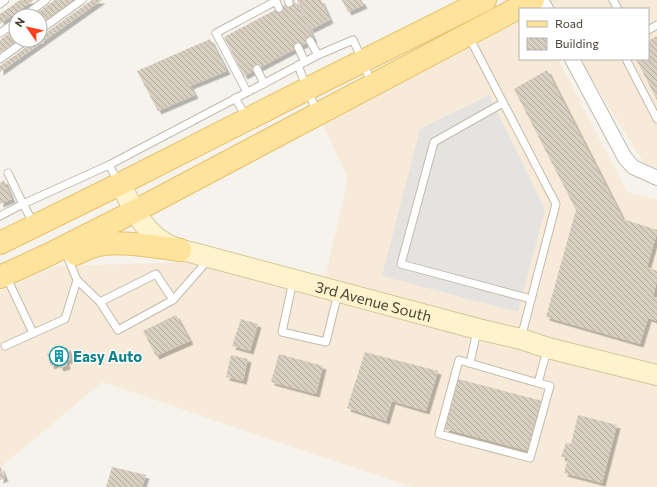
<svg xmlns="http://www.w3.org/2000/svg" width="657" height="487" font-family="Commissioner,sans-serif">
	<defs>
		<pattern id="building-back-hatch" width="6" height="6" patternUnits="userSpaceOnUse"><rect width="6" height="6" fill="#d8cfc1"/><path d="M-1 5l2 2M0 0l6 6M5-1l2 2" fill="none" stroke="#b1aa9e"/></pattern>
		<filter id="shadow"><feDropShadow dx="3.5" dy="3.5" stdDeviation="0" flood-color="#0004"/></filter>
	</defs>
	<rect width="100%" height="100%" fill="#f6f3ec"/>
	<g fill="#f7ead8">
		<path d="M 543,0 L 657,0 L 657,182 L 635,149 L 579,59 L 648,59 L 648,9 L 549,9 Z"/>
		<path d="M 520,9 L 520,59 L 558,59 L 627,192 L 657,200 L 657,487 L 412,487 L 102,382 L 0,468 L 0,291 L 57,266 L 224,261 L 325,279 L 348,179 L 318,114 Z"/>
	</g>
	<path fill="#e5e3e0" d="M 489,95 L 545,209 L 518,312 L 382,276 L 420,129 Z"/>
	<g fill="url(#building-back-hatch)" filter="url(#shadow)">
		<path d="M 20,0 L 34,0 L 0,24 L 0,14 Z"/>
		<path d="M 55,0 L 75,0 L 40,25 L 40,16 L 33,16 Z"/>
		<path d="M 92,0 L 102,0 L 0,72 L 0,66 L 36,40 L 40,40 L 40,37 Z"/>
		<path d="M 294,0 L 314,39 L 244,76 L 224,37 Z"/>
		<path d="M 297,0 L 321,0 L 330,20 L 310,30 Z"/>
		<path d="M 342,0 L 361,0 L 364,5 L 348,12 Z"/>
		<path d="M 16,28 L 16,40 L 19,40 L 0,53 L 0,40 Z"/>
		<path d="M 657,36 L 657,100 L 636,59 L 648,59 L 648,41 Z"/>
		<path d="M 210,39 L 227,71 L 190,86 L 195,95 L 158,111 L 137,71 Z"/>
		<path d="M 547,70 L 623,219 L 657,230 L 657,233 L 647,267 L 657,271 L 657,280 L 653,297 L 657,298 L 657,321 L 648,318 L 640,344 L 546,317 L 576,210 L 514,89 Z"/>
		<path d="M 4,180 L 12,199 L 0,204 L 0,183 Z"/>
		<path d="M 176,315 L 190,341 L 156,356 L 143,331 Z"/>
		<path d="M 241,319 L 258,324 L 250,351 L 232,346 Z"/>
		<path d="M 67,347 L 71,359 L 66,361 L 67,366 L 60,368 L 58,363 L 51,366 L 47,354 Z"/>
		<path d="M 365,352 L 438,371 L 426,411 L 392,401 L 386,421 L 347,408 Z"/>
		<path d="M 279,354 L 323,366 L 316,394 L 271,382 Z"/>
		<path d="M 231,355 L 248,359 L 243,381 L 226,377 Z"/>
		<path d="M 458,379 L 542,401 L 529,451 L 445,429 Z"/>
		<path d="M 578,415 L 617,425 L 602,483 L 564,473 L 568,458 L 561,457 L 566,443 L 571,444 Z"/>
		<path d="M 0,466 L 5,478 L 0,480 Z"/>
		<path d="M 112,467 L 146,475 L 142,487 L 106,487 Z"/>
	</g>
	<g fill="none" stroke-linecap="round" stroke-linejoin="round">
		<defs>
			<g id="lane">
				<path d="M 288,0 L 289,3"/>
				<path d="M 613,0 L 618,9"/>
				<path d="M 0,4 L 5,0"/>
				<path d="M 24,16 L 46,0"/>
				<path d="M 40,30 L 82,0"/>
				<path d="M 648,30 L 657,25"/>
				<path d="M 0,33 L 16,22"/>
				<path d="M 469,37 L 556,204 L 521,338"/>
				<path d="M 310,41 L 318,55"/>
				<path d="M 298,47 L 305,62"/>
				<path d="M 0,59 L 26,40"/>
				<path d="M 626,59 L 657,119"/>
				<path d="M 298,65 L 307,89 L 317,112"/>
				<path d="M 257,69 L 264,84"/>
				<path d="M 247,92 L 216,33 L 276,1 L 279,8"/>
				<path d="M 235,98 L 247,118"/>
				<path d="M 503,103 L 434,142 L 401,264 L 531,299"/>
				<path d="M 8,173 L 23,204 L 109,165"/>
				<path d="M 119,183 L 109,165 L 318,55 L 353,40 L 363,61 L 371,83"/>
				<path d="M 0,216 L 23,204 L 34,224"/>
				<path d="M 67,256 L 77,280 L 100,302 L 118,330 L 173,300 L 209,259"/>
				<path d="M 6,276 L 33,333"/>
				<path d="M 293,281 L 282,332 L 326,342 L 338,293"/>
				<path d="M 100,302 L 156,274 L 173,300"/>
				<path d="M 5,346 L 65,319 L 77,280"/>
				<path d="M 470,363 L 477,331"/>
				<path d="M 538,383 L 550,386 L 530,458 L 439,434 L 459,360 L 538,383 L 547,350"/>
			</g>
			<g id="street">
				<path d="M 541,0 L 546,9"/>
				<path d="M 572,59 L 625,158 L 633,167 L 657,178"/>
			</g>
			<g id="secondary">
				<path id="s1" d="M 120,184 C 138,217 150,245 190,252 L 478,329 L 521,339 L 548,348 L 657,375"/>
			</g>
			<g id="primary">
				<path d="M 0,243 L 120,184 L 307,89 L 485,0"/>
				<path d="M 75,254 C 83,251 91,246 98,245 C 123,240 155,247 180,250"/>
				<path d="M 0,277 L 48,255 L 135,211 L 533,0"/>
			</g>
		</defs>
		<use href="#lane" stroke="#c2bbae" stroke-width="9"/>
		<use href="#street" stroke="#c2bbae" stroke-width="16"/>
		<use href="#secondary" stroke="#d6c79b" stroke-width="22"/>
		<use href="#primary" stroke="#e6c16a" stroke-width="24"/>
		<use href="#lane" stroke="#fff" stroke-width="7"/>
		<use href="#street" stroke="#fff" stroke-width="14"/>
		<use href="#secondary" stroke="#fff3cd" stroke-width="20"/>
		<use href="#primary" stroke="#ffe39c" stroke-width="22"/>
	</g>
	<defs>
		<symbol id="building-ring" viewBox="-11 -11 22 22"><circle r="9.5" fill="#fff" stroke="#0f9aa8" stroke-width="1.5"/><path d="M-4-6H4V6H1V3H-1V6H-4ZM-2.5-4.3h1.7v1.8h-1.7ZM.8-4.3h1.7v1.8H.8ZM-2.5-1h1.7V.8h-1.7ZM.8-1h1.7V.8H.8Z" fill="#0f9aa8"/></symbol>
	</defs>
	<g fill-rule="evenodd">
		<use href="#building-ring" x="48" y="345" width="22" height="22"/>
	</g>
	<g text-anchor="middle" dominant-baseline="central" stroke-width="3" stroke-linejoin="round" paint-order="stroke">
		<g font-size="15" fill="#4b4439" stroke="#fff">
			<text stroke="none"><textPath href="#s1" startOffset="292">3rd Avenue South</textPath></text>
		</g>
		<g font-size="15" font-weight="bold" fill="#0d838f" stroke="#fff" text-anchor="start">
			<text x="73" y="356">Easy Auto</text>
		</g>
	</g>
	<rect x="519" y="8" width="130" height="52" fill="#ffffff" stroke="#b7b4b0"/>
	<rect x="527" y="21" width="20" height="6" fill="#ffe39c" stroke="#b7b4b0"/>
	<text x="555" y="28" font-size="12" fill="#4b4439">Road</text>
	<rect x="527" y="38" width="20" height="12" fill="url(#building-back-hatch)" stroke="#b7b4b0"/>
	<text x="555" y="48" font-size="12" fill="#4b4439">Building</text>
	<g transform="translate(28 28) rotate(304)"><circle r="19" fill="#ffffff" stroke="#b7b4b0"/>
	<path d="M0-3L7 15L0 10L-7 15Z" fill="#fc3f1d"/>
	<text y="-6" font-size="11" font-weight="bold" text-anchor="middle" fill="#4b4439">N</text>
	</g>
</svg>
